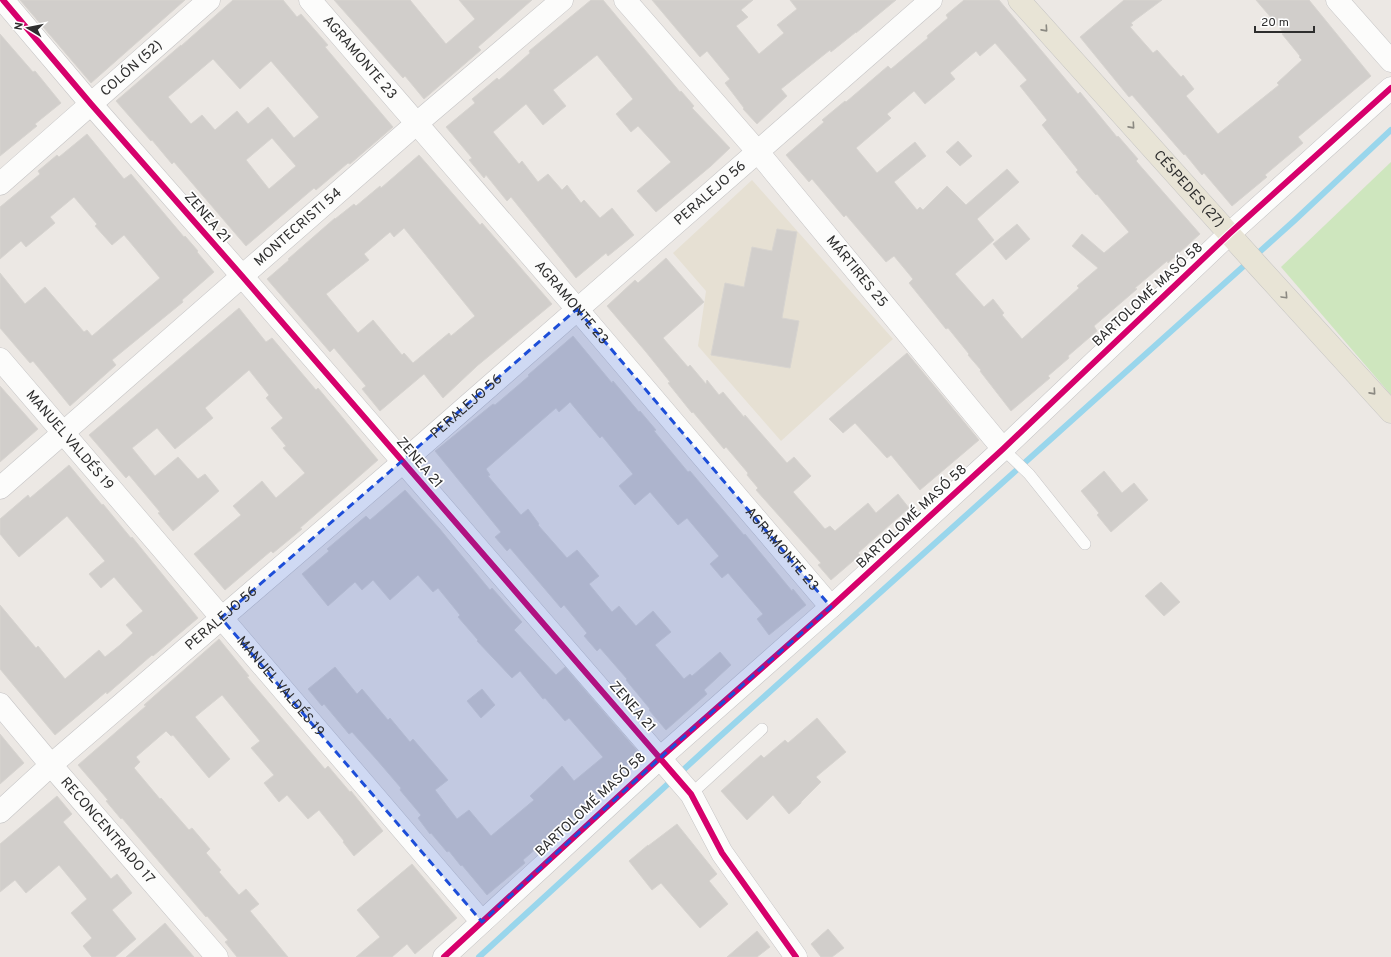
<svg xmlns="http://www.w3.org/2000/svg" width="1391" height="957" font-family="Overpass,sans-serif">
	<rect width="100%" height="100%" fill="#ece8e4"/>
	<path fill="#e6e0d3" d="M 752,180 L 893,339 L 781,441 L 698,346 L 706,291 L 673,253 Z"/>
	<path fill="#cee6be" d="M 1391,162 L 1391,395 L 1281,267 Z"/>
	<g fill="none" stroke-linecap="round" stroke-linejoin="round">
		<path stroke="#99d6ec" stroke-width="6" d="M 479,957 L 717,739 L 1295,220 L 1391,130"/>
	</g>
	<g fill="#d1cecb" stroke="#d7d4d0" fill-rule="evenodd">
		<path d="M 20,0 L 185,0 L 91,83 Z"/>
		<path d="M 233,0 L 283,0 L 297,17 L 301,14 L 328,45 L 325,47 L 393,127 L 350,164 L 348,163 L 316,190 L 314,188 L 246,246 L 174,162 L 172,164 L 152,140 L 151,141 L 116,101 L 181,45 L 181,46 ZM 213,59 L 240,89 L 271,61 L 319,117 L 294,138 L 268,107 L 248,124 L 237,111 L 215,130 L 202,115 L 191,124 L 168,97 ZM 272,138 L 296,166 L 269,189 L 246,160 Z"/>
		<path d="M 334,0 L 410,0 L 446,44 L 475,19 L 459,0 L 532,0 L 478,47 L 481,50 L 424,99 L 405,76 L 403,78 Z"/>
		<path d="M 591,0 L 603,0 L 680,92 L 681,91 L 694,106 L 692,108 L 730,148 L 711,166 L 656,212 L 637,191 L 671,162 L 638,126 L 631,132 L 616,114 L 633,99 L 597,55 L 553,90 L 566,106 L 543,125 L 526,104 L 493,132 L 519,164 L 522,161 L 538,182 L 548,174 L 562,190 L 567,185 L 581,203 L 584,200 L 600,218 L 612,208 L 634,235 L 608,256 L 606,253 L 576,278 L 511,197 L 507,201 L 486,175 L 484,178 L 469,160 L 472,158 L 446,127 L 475,103 L 472,99 L 497,78 L 499,80 L 530,53 L 529,51 Z"/>
		<path d="M 652,0 L 753,0 L 741,10 L 748,17 L 736,26 L 759,54 L 784,33 L 777,25 L 797,9 L 790,0 L 896,0 L 856,33 L 856,32 L 831,52 L 830,50 L 781,89 L 787,96 L 757,124 L 743,109 L 744,108 L 725,83 L 730,79 L 707,51 L 700,57 Z"/>
		<path d="M 964,0 L 999,0 L 1078,94 L 1080,92 L 1117,137 L 1118,136 L 1138,159 L 1136,161 L 1200,234 L 1168,263 L 1167,261 L 1135,288 L 1137,289 L 1094,326 L 1097,331 L 1068,356 L 1069,358 L 1048,376 L 1050,378 L 1011,411 L 980,371 L 981,370 L 968,355 L 969,354 L 948,328 L 946,329 L 909,283 L 913,279 L 894,256 L 886,262 L 846,215 L 844,217 L 812,179 L 809,182 L 786,155 L 824,122 L 822,120 L 845,101 L 846,102 L 888,66 L 891,69 L 928,38 L 927,36 L 948,18 L 946,15 ZM 995,43 L 1027,80 L 1020,86 L 1047,120 L 1042,125 L 1078,170 L 1076,172 L 1096,195 L 1097,194 L 1129,232 L 1104,253 L 1082,234 L 1072,246 L 1098,268 L 1077,286 L 1079,288 L 1022,339 L 1002,315 L 1004,313 L 993,299 L 984,307 L 955,274 L 994,240 L 977,219 L 1019,182 L 1007,169 L 966,205 L 947,186 L 923,210 L 920,207 L 917,210 L 894,182 L 926,156 L 915,142 L 877,173 L 856,148 L 891,118 L 887,114 L 914,91 L 925,104 L 955,79 L 950,73 L 976,51 L 980,56 Z"/>
		<path d="M 1124,0 L 1162,0 L 1131,23 L 1133,25 L 1130,27 L 1153,53 L 1157,50 L 1181,77 L 1183,75 L 1194,89 L 1186,96 L 1218,134 L 1279,85 L 1277,83 L 1302,60 L 1299,57 L 1300,56 L 1282,34 L 1284,33 L 1256,0 L 1309,0 L 1371,76 L 1298,137 L 1303,143 L 1265,175 L 1267,177 L 1232,206 L 1204,173 L 1202,175 L 1185,154 L 1184,155 L 1132,95 L 1129,97 L 1080,37 Z"/>
		<path d="M 0,34 L 33,72 L 35,71 L 61,103 L 35,124 L 37,126 L 0,156 Z"/>
		<path d="M 87,134 L 124,179 L 131,174 L 184,237 L 185,236 L 198,251 L 197,252 L 214,272 L 182,300 L 183,302 L 112,360 L 116,365 L 70,406 L 33,361 L 30,363 L 0,328 L 0,273 L 25,304 L 45,287 L 84,332 L 87,330 L 92,336 L 160,278 L 124,235 L 112,245 L 95,226 L 97,224 L 74,197 L 50,217 L 55,223 L 26,247 L 21,241 L 0,259 L 0,207 L 40,174 L 38,171 L 57,155 L 59,157 Z"/>
		<path d="M 958,141 L 972,156 L 960,166 L 946,152 Z"/>
		<path d="M 419,155 L 480,225 L 482,223 L 552,304 L 477,366 L 443,398 L 424,374 L 380,411 L 362,389 L 366,386 L 334,348 L 330,352 L 267,279 L 289,260 L 288,259 L 335,218 L 335,219 L 354,204 L 356,206 L 380,186 L 381,188 ZM 404,228 L 475,316 L 451,336 L 449,333 L 413,363 L 404,353 L 402,355 L 373,320 L 358,333 L 326,294 L 369,260 L 364,254 L 390,232 L 394,237 Z"/>
		<path d="M 1017,224 L 1030,239 L 1006,260 L 993,244 Z"/>
		<path d="M 777,229 L 797,232 L 782,318 L 799,321 L 790,368 L 711,355 L 725,283 L 744,287 L 752,247 L 772,251 Z"/>
		<path d="M 666,258 L 704,302 L 663,338 L 688,367 L 690,365 L 706,384 L 707,380 L 719,395 L 723,392 L 744,417 L 745,415 L 787,463 L 794,457 L 811,476 L 793,492 L 825,529 L 830,526 L 835,531 L 868,503 L 876,513 L 898,494 L 909,508 L 858,553 L 860,555 L 831,580 L 818,565 L 821,563 L 756,490 L 758,488 L 747,475 L 748,473 L 726,447 L 724,449 L 693,412 L 692,413 L 668,383 L 670,382 L 646,352 L 607,306 L 635,280 L 638,283 Z"/>
		<path d="M 239,308 L 266,342 L 272,338 L 316,390 L 318,388 L 378,460 L 300,528 L 302,529 L 273,553 L 271,551 L 225,590 L 194,554 L 241,515 L 233,506 L 262,481 L 276,498 L 305,473 L 283,448 L 286,446 L 271,428 L 283,418 L 266,398 L 269,395 L 249,370 L 205,408 L 213,418 L 175,449 L 157,428 L 132,448 L 155,476 L 178,457 L 198,479 L 205,474 L 219,491 L 173,531 L 158,513 L 160,512 L 129,475 L 126,478 L 89,435 Z"/>
		<path d="M 573,336 L 612,383 L 613,381 L 639,412 L 640,411 L 656,430 L 654,431 L 688,472 L 690,471 L 744,535 L 745,534 L 792,591 L 793,589 L 806,605 L 769,635 L 757,619 L 763,614 L 728,573 L 722,578 L 710,564 L 719,556 L 687,518 L 678,525 L 650,492 L 635,505 L 619,486 L 633,474 L 602,436 L 600,438 L 570,402 L 559,412 L 556,408 L 486,469 L 490,475 L 488,476 L 521,515 L 528,509 L 539,524 L 538,525 L 567,558 L 577,550 L 599,576 L 589,584 L 612,612 L 619,606 L 636,626 L 653,611 L 671,632 L 655,645 L 684,679 L 690,674 L 692,676 L 720,652 L 731,665 L 704,690 L 707,694 L 666,730 L 649,710 L 650,709 L 626,680 L 627,679 L 600,648 L 597,651 L 584,636 L 587,633 L 564,605 L 561,608 L 510,548 L 507,551 L 495,537 L 501,532 L 435,451 L 493,404 L 495,405 L 529,376 L 528,375 Z"/>
		<path d="M 907,353 L 979,440 L 920,490 L 891,455 L 887,458 L 855,423 L 843,433 L 829,419 Z"/>
		<path d="M 0,386 L 38,429 L 0,462 Z"/>
		<path d="M 69,465 L 102,505 L 103,504 L 131,538 L 132,537 L 198,618 L 153,656 L 152,655 L 107,694 L 106,692 L 55,735 L 0,669 L 0,605 L 36,648 L 38,646 L 65,679 L 99,650 L 105,657 L 120,645 L 133,633 L 126,625 L 143,611 L 114,577 L 101,588 L 89,574 L 105,561 L 67,516 L 19,557 L 0,534 L 0,519 L 28,495 L 30,498 Z"/>
		<path d="M 1104,471 L 1122,493 L 1134,483 L 1148,500 L 1111,532 L 1097,515 L 1099,513 L 1081,491 Z"/>
		<path d="M 405,490 L 439,528 L 490,590 L 492,588 L 522,622 L 514,630 L 556,675 L 565,667 L 640,754 L 608,781 L 610,783 L 589,800 L 590,802 L 523,860 L 525,863 L 487,895 L 462,865 L 461,866 L 449,851 L 447,852 L 431,833 L 430,834 L 418,818 L 421,815 L 400,790 L 401,788 L 377,760 L 352,732 L 349,734 L 324,704 L 322,706 L 308,689 L 335,667 L 357,694 L 362,689 L 388,720 L 390,718 L 410,742 L 413,739 L 448,780 L 435,790 L 457,819 L 469,810 L 491,836 L 534,800 L 530,796 L 562,766 L 574,781 L 603,757 L 569,718 L 565,721 L 545,698 L 543,699 L 520,671 L 512,678 L 477,641 L 478,640 L 458,617 L 460,615 L 438,588 L 433,592 L 418,575 L 390,600 L 373,580 L 362,590 L 355,582 L 328,606 L 302,574 L 329,551 L 327,549 L 366,516 L 370,520 Z"/>
		<path d="M 1161,582 L 1180,602 L 1164,616 L 1145,596 Z"/>
		<path d="M 219,639 L 249,676 L 247,677 L 325,769 L 328,766 L 350,792 L 351,791 L 383,831 L 354,856 L 343,842 L 344,841 L 319,810 L 308,819 L 287,795 L 279,802 L 264,783 L 274,775 L 251,748 L 260,741 L 222,695 L 195,717 L 230,759 L 209,778 L 173,735 L 171,736 L 166,731 L 136,757 L 140,762 L 134,768 L 160,799 L 161,798 L 189,830 L 192,828 L 210,849 L 206,853 L 221,870 L 219,872 L 239,895 L 246,889 L 259,904 L 250,911 L 288,957 L 237,957 L 225,942 L 228,940 L 207,916 L 206,917 L 122,818 L 121,819 L 106,801 L 108,800 L 78,765 L 146,706 L 144,705 Z"/>
		<path d="M 482,689 L 495,705 L 481,718 L 467,701 Z"/>
		<path d="M 817,718 L 846,752 L 816,777 L 821,782 L 801,802 L 801,803 L 789,814 L 773,795 L 747,820 L 721,791 L 761,755 L 764,758 L 785,740 L 788,743 Z"/>
		<path d="M 0,734 L 24,763 L 0,784 Z"/>
		<path d="M 57,796 L 72,814 L 63,822 L 111,879 L 117,874 L 132,893 L 112,910 L 136,939 L 115,957 L 92,957 L 83,946 L 92,938 L 71,913 L 87,899 L 59,865 L 26,893 L 15,880 L 0,892 L 0,844 Z"/>
		<path d="M 677,824 L 717,874 L 709,881 L 728,904 L 700,928 L 661,883 L 652,890 L 629,861 L 648,845 L 648,846 Z"/>
		<path d="M 412,864 L 457,918 L 415,954 L 407,944 L 392,957 L 356,957 L 380,937 L 357,910 Z"/>
		<path d="M 165,923 L 194,957 L 126,957 Z"/>
		<path d="M 828,929 L 844,948 L 832,957 L 821,957 L 811,944 Z"/>
		<path d="M 757,931 L 770,947 L 757,957 L 727,957 Z"/>
	</g>
	<g fill="none" stroke-linecap="round" stroke-linejoin="round">
		<defs>
			<g id="lane">
				<path d="M 1003,449 L 1029,474 L 1085,544"/>
				<path d="M 691,794 L 762,729"/>
			</g>
			<g id="street">
				<path d="M 3,0 L 91,104 L 242,276 L 691,794 L 722,853 L 796,957"/>
				<path id="s1" d="M 310,0 L 577,309 L 831,607"/>
				<path id="s2" d="M 625,0 L 758,152 L 1003,449"/>
				<path d="M 1337,0 L 1391,61"/>
				<path id="s3" d="M 0,359 L 482,922"/>
				<path id="s4" d="M 0,488 L 416,124 L 562,0"/>
				<path id="s5" d="M 0,704 L 51,765 L 217,957"/>
				<path id="s6" d="M 0,812 L 51,765 L 403,462 L 931,0"/>
				<path d="M 444,957 L 660,758 L 831,607 L 1003,449 L 1229,234"/>
			</g>
			<g id="secondary">
				<path id="s7" d="M 0,184 L 209,0"/>
				<path d="M 1229,234 L 1391,88"/>
			</g>
			<g id="primary">
				<path id="s8" d="M 1019,0 L 1259,267 L 1391,412"/>
			</g>
		</defs>
		<use href="#lane" stroke="#c5c4c5" stroke-width="12"/>
		<use href="#street" stroke="#c5c4c5" stroke-width="23"/>
		<use href="#secondary" stroke="#c5c4c5" stroke-width="23"/>
		<use href="#primary" stroke="#c6c5c4" stroke-width="23"/>
		<use href="#lane" stroke="#fcfcfb" stroke-width="11"/>
		<use href="#street" stroke="#fcfcfb" stroke-width="22"/>
		<use href="#secondary" stroke="#fcfcfb" stroke-width="22"/>
		<use href="#primary" stroke="#e8e4d6" stroke-width="22"/>
		<defs>
			<g id="cycleway">
				<path d="M 3,0 L 91,104 L 242,276 L 691,794 L 722,853 L 796,957"/>
				<path d="M 444,957 L 660,758 L 831,607 L 1003,449 L 1229,234 L 1391,88"/>
			</g>
		</defs>
		<use href="#cycleway" stroke="#fff" stroke-width="8"/>
		<use href="#cycleway" stroke="#d6006c" stroke-width="6"/>
	</g>
	<defs><path id="oneway-chevron" d="M-2-3.5L2.5 0L-2 3.5" fill="none" stroke-width="1.6" stroke-linecap="round" stroke-linejoin="round"/></defs>
	<g stroke="#8b8982">
		<use href="#oneway-chevron" transform="translate(1045 29) rotate(48)"/>
		<use href="#oneway-chevron" transform="translate(1132 126) rotate(48)"/>
		<use href="#oneway-chevron" transform="translate(1285 296) rotate(47)"/>
		<use href="#oneway-chevron" transform="translate(1373 392) rotate(48)"/>
	</g>
	<path fill="#1d4ed8" fill-opacity="0.2" stroke="#1d4ed8" stroke-width="3" stroke-dasharray="8 5" stroke-linejoin="round" d="M 577,309 L 831,607 L 660,758 L 482,922 L 221,618 Z"/>
	<g text-anchor="middle" dominant-baseline="central" stroke-width="3.5" stroke-linejoin="round" paint-order="stroke">
		<g font-size="14" fill="#2e2e2e" stroke="#fff">
			<text stroke="none"><textPath href="#s1" startOffset="76">AGRAMONTE 23</textPath></text>
			<text stroke="none"><textPath href="#s7" startOffset="175">COLÓN (52)</textPath></text>
			<text stroke="none"><textPath href="#s8" startOffset="254">CÉSPEDES (27)</textPath></text>
			<text stroke="none"><textPath href="#s6" startOffset="942">PERALEJO 56</textPath></text>
			<text transform="translate(207 218) rotate(49)">ZENEA 21</text>
			<text stroke="none"><textPath href="#s4" startOffset="396">MONTECRISTI 54</textPath></text>
			<text stroke="none"><textPath href="#s2" startOffset="357">MÁRTIRES 25</textPath></text>
			<text transform="translate(1148 295) rotate(-43)">BARTOLOMÉ MASÓ 58</text>
			<text stroke="none"><textPath href="#s1" startOffset="400">AGRAMONTE 23</textPath></text>
			<text stroke="none"><textPath href="#s6" startOffset="618">PERALEJO 56</textPath></text>
			<text stroke="none"><textPath href="#s3" startOffset="107">MANUEL VALDÉS 19</textPath></text>
			<text transform="translate(419 463) rotate(49)">ZENEA 21</text>
			<text transform="translate(912 517) rotate(-43)">BARTOLOMÉ MASÓ 58</text>
			<text stroke="none"><textPath href="#s1" startOffset="724">AGRAMONTE 23</textPath></text>
			<text stroke="none"><textPath href="#s6" startOffset="294">PERALEJO 56</textPath></text>
			<text stroke="none"><textPath href="#s3" startOffset="431">MANUEL VALDÉS 19</textPath></text>
			<text transform="translate(632 707) rotate(49)">ZENEA 21</text>
			<text transform="translate(591 805) rotate(-43)">BARTOLOMÉ MASÓ 58</text>
			<text stroke="none"><textPath href="#s5" startOffset="166">RECONCENTRADO 17</textPath></text>
		</g>
	</g>
	<g transform="translate(28 28) rotate(280)" stroke="#ffffff" stroke-width="3" paint-order="stroke">
	<path d="M0-3L7 15L0 10L-7 15Z" fill="#2e2e2e"/>
	<text y="-6" font-size="11" font-weight="bold" text-anchor="middle" fill="#2e2e2e">N</text>
	</g>
	<path d="M1255 26v6h59v-6" fill="none" stroke="#2e2e2e" stroke-width="2"/>
	<text x="1261" y="26" font-size="12" fill="#2e2e2e" stroke="#ffffff" stroke-width="3" paint-order="stroke">20 m</text>
</svg>
